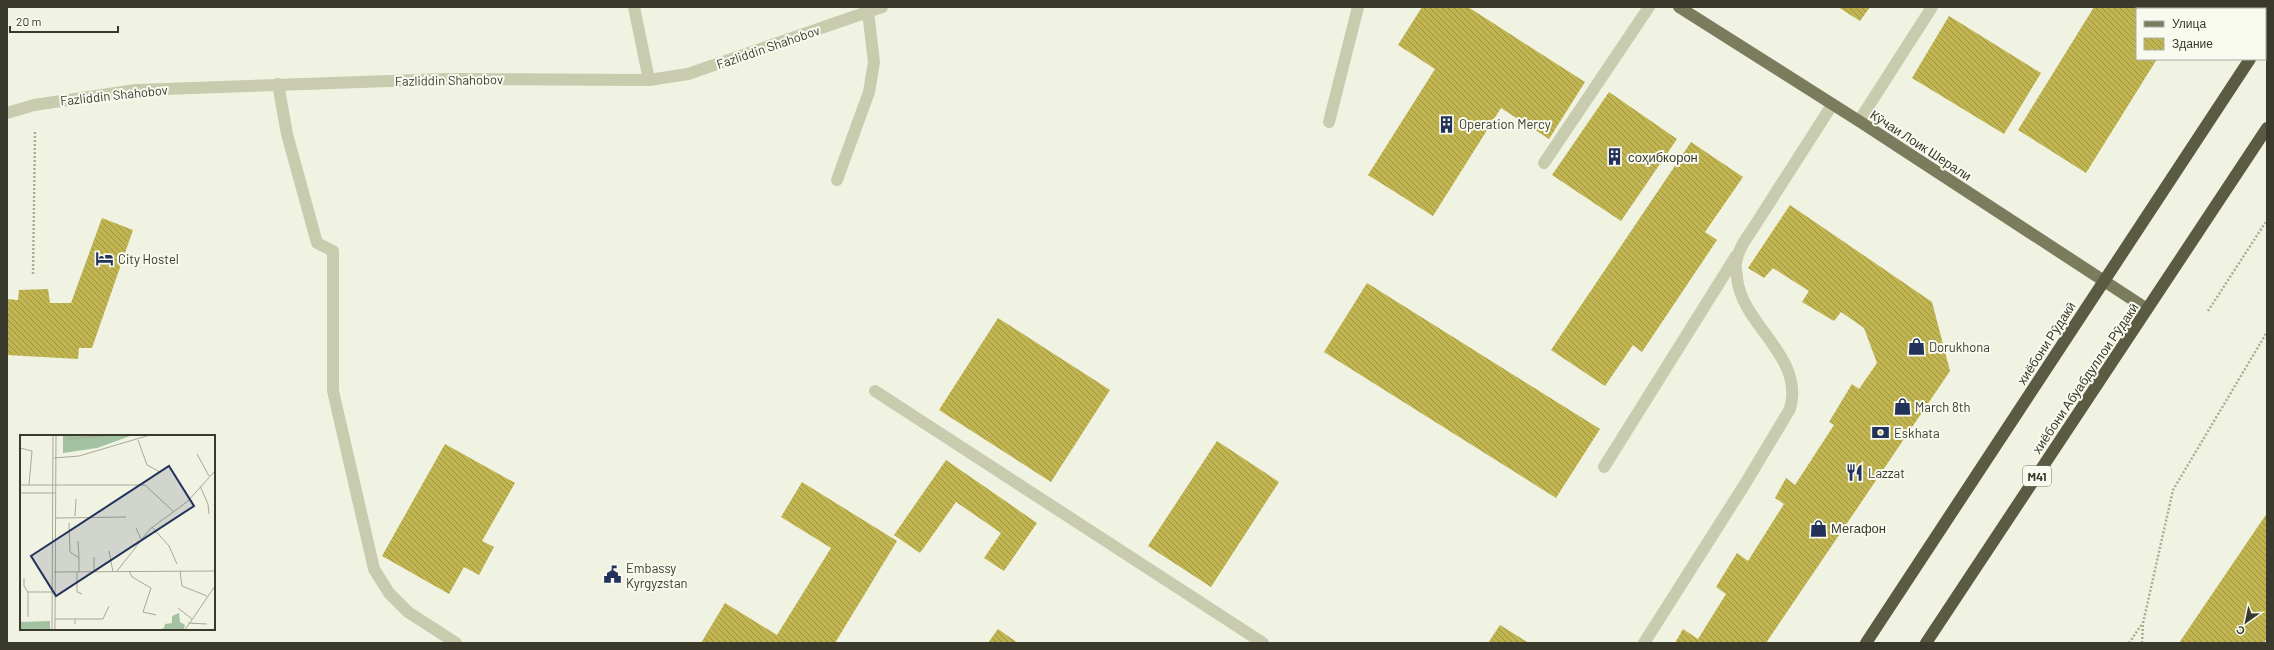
<svg xmlns="http://www.w3.org/2000/svg" width="2274" height="650" font-family="Barlow,sans-serif">
	<defs>
		<pattern id="building-back-hatch" width="6" height="6" patternUnits="userSpaceOnUse"><rect width="6" height="6" fill="#c1b552"/><path d="M-1 5l2 2M0 0l6 6M5-1l2 2" fill="none" stroke="#9e9444"/></pattern>
	</defs>
	<rect width="100%" height="100%" fill="#f0f3e2"/>
	<g fill="url(#building-back-hatch)">
		<path d="M 1422,7 L 1468,7 L 1585,82 L 1549,139 L 1501,108 L 1433,216 L 1368,175 L 1435,69 L 1398,45 Z"/>
		<path d="M 1838,7 L 1870,7 L 1860,21 Z"/>
		<path d="M 2094,7 L 2189,7 L 2188,9 L 2137,9 L 2137,59 L 2157,59 L 2086,173 L 2018,130 Z"/>
		<path d="M 1949,16 L 2041,73 L 2004,134 L 1912,78 Z"/>
		<path d="M 1609,92 L 1677,139 L 1621,221 L 1552,175 Z"/>
		<path d="M 1691,142 L 1743,177 L 1705,232 L 1717,240 L 1642,352 L 1633,345 L 1605,386 L 1551,350 Z"/>
		<path d="M 1790,205 L 1932,302 L 1950,371 L 1766,643 L 1675,643 L 1683,629 L 1698,639 L 1726,594 L 1716,587 L 1737,553 L 1748,561 L 1784,504 L 1775,498 L 1786,478 L 1795,485 L 1834,425 L 1829,422 L 1852,384 L 1859,389 L 1877,363 L 1864,328 L 1841,312 L 1834,321 L 1802,302 L 1809,291 L 1773,268 L 1764,278 L 1748,268 Z"/>
		<path d="M 102,218 L 133,230 L 92,348 L 79,348 L 78,359 L 7,355 L 7,299 L 18,300 L 19,290 L 48,289 L 50,303 L 71,303 Z"/>
		<path d="M 1367,283 L 1600,429 L 1556,498 L 1324,352 Z"/>
		<path d="M 998,318 L 1110,390 L 1051,482 L 939,410 Z"/>
		<path d="M 1217,441 L 1279,482 L 1211,587 L 1148,546 Z"/>
		<path d="M 445,444 L 515,483 L 482,541 L 494,547 L 479,575 L 464,567 L 449,594 L 382,556 Z"/>
		<path d="M 946,460 L 1037,523 L 1004,571 L 984,558 L 1001,533 L 956,502 L 920,553 L 894,535 Z"/>
		<path d="M 802,482 L 897,541 L 835,643 L 701,643 L 725,603 L 777,635 L 831,548 L 781,517 Z"/>
		<path d="M 2267,513 L 2267,638 L 2264,643 L 2179,643 Z"/>
		<path d="M 1500,625 L 1529,643 L 1488,643 Z"/>
		<path d="M 998,629 L 1018,643 L 988,643 Z"/>
	</g>
	<g fill="none" stroke-linecap="round" stroke-linejoin="round">
		<g stroke="#aaad8f" stroke-width="2.5" stroke-dasharray="2 2" stroke-linecap="butt">
			<path d="M 33,274 L 35,132"/>
			<path d="M 2208,311 L 2267,220"/>
			<path d="M 2129,643 L 2142,624"/>
			<path d="M 2142,643 L 2143,623 L 2173,490 L 2267,332"/>
		</g>
		<g stroke="#c8cbae" stroke-width="12">
			<path d="M 634,7 L 649,80"/>
			<path d="M 278,84 L 287,134 L 317,243 L 333,251 L 333,391 L 374,569 L 389,593 L 408,612 L 456,643"/>
			<path d="M 7,113 L 34,105 L 136,90 L 446,79 L 649,80 L 688,74 L 882,7"/>
			<path d="M 1859,121 L 1932,7"/>
			<path d="M 1329,122 L 1358,7"/>
			<path d="M 1544,163 L 1649,7"/>
			<path d="M 837,180 L 869,92 L 874,62 L 868,12"/>
			<path d="M 875,391 L 1263,643"/>
			<path d="M 1604,467 L 1736,256"/>
			<path d="M 1644,643 L 1745,484 L 1790,409 C 1805,356 1742,326 1737,278 C 1737,273 1735,267 1736,263 C 1738,250 1745,240 1752,230 L 1832,105"/>
		</g>
		<path stroke="#7b7b5e" stroke-width="12" d="M 1679,7 L 1859,121 L 2147,309"/>
		<g stroke="#5b5a43" stroke-width="12">
			<path d="M 2265,36 L 2267,33"/>
			<path d="M 1866,643 L 2250,59"/>
			<path d="M 1926,643 L 2267,128"/>
		</g>
	</g>
	<defs>
		<symbol id="building-bare" viewBox="-9 -9 18 18"><path d="M-4-6H4V6H1V3H-1V6H-4ZM-2.5-4.3h1.7v1.8h-1.7ZM.8-4.3h1.7v1.8H.8ZM-2.5-1h1.7V.8h-1.7ZM.8-1h1.7V.8H.8Z" fill="#22325b" stroke="#f8faef" stroke-width="2.5" paint-order="stroke"/></symbol>
		<symbol id="hotel-bare" viewBox="-9 -9 18 18"><path d="M-6-4.5h1.5V1H6V5H4.5V3h-9V5H-6ZM-4 0a1.8 1.8 0 1 1 3.6 0ZM.5 0V-2.5h3Q6-2.5 6 0Z" fill="#22325b" stroke="#f8faef" stroke-width="2.5" paint-order="stroke"/></symbol>
		<symbol id="shop-bare" viewBox="-9 -9 18 18"><path d="M-5-2.5h2.3a2.7 3.5 0 0 1 5.4 0H5L5.5 6h-11ZM-1.5-2.5h3a1.5 2.3 0 0 0-3 0Z" fill="#22325b" stroke="#f8faef" stroke-width="2.5" paint-order="stroke"/></symbol>
		<symbol id="bank-bare" viewBox="-9 -9 18 18"><path d="M-6-4H6V4H-6ZM0-2.3a2.3 2.3 0 1 0 0 4.6a2.3 2.3 0 1 0 0-4.6Z" fill="#22325b" stroke="#f8faef" stroke-width="2.5" paint-order="stroke"/></symbol>
		<symbol id="restaurant-bare" viewBox="-9 -9 18 18"><path d="M-5-6h1v4h1v-4h1v4h1v-4h1v5L-1.5 .5V6h-2V.5L-5-1ZM5-6V6H3V1.5H1.5Q1.5-4 5-6Z" fill="#22325b" stroke="#f8faef" stroke-width="2.5" paint-order="stroke"/></symbol>
		<symbol id="civic-bare" viewBox="-9 -9 18 18"><path d="M-.6-6.5H3V-4.5H.6V-3L4-1V1h2V6H-6V1h2V-1L-.6-3ZM-1.2 2.5V6h2.4V2.5Z" fill="#22325b" stroke="#f8faef" stroke-width="2.5" paint-order="stroke"/></symbol>
	</defs>
	<g fill-rule="evenodd">
		<use href="#building-bare" x="1434" y="112" width="25" height="25"/>
		<use href="#building-bare" x="1602" y="144" width="25" height="25"/>
		<use href="#hotel-bare" x="92" y="246" width="25" height="25"/>
		<use href="#shop-bare" x="1904" y="334" width="25" height="25"/>
		<use href="#shop-bare" x="1890" y="394" width="25" height="25"/>
		<use href="#bank-bare" x="1868" y="420" width="25" height="25"/>
		<use href="#restaurant-bare" x="1842" y="460" width="25" height="25"/>
		<use href="#shop-bare" x="1806" y="516" width="25" height="25"/>
		<use href="#civic-bare" x="600" y="562" width="25" height="25"/>
	</g>
	<g text-anchor="middle" dominant-baseline="central" stroke-width="4" stroke-linejoin="round" paint-order="stroke">
		<rect fill="#f8faef" stroke="#737466" stroke-width="1" x="2023" y="466" width="28" height="20" rx="3"/>
		<g font-size="12" font-weight="bold" fill="#3a3a2c">
			<text x="2037" y="476">M41</text>
		</g>
		<g font-size="13" fill="#3a3a2c" stroke="#f8faef">
			<text transform="translate(768 47) rotate(-19)">Fazliddin Shahobov</text>
			<text transform="translate(449 80) rotate(-1)">Fazliddin Shahobov</text>
			<text transform="translate(114 95) rotate(-6)">Fazliddin Shahobov</text>
			<text transform="translate(1921 145) rotate(33)">Кӯчаи Лоик Шерали</text>
			<text transform="translate(2046 343) rotate(-57)">хиёбони Рӯдакӣ</text>
			<text transform="translate(2085 378) rotate(-56)">хиёбони Абуабдуллои Рӯдакӣ</text>
		</g>
		<g font-size="13" fill="#3a3a2c" stroke="#f8faef" text-anchor="start">
			<text x="1459" y="124">Operation Mercy</text>
			<text x="1628" y="157">соҳибкорон</text>
			<text x="118" y="259">City Hostel</text>
			<text x="1929" y="347">Dorukhona</text>
			<text x="1915" y="407">March 8th</text>
			<text x="1894" y="433">Eskhata</text>
			<text x="1868" y="473">Lazzat</text>
			<text x="1831" y="528">Мегафон</text>
			<text x="626" y="568">Embassy<tspan x="626" dy="15">Kyrgyzstan</tspan></text>
		</g>
	</g>
	<g transform="translate(20 435)">
		<rect width="195" height="195" fill="#f0f3e2"/>
		<path d="M 43,0 L 113,0 L 77,13 L 43,18 ZM 159,178 L 160,187 L 165,190 L 164,195 L 139,195 L 144,193 L 145,189 L 152,188 L 152,181 ZM 30,186 L 30,195 L 0,195 L 0,187 Z" fill="#a2c2a2"/>
		<path fill="none" stroke="#a7a999" stroke-width="1" d="M 50,0 L 50,4 L 91,0M 118,5 L 127,30 L 140,37M 0,13 L 12,16 L 9,50M 177,19 L 189,41M 34,23 L 59,21 L 130,0M 0,50 L 125,50 L 154,77M 180,51 L 188,69 L 189,79M 0,58 L 35,58M 55,81 L 56,64M 36,83 L 106,82M 49,88 L 50,117 L 59,123 L 59,137M 132,92 L 149,111 L 157,129M 116,93 L 121,104M 58,106 L 59,123M 89,116 L 93,137M 97,136 L 130,94 L 168,66 L 195,36M 109,136 L 112,142 L 131,153 L 123,177 L 136,180M 160,136 L 162,151 L 187,161M 34,137 L 195,136M 57,137 L 57,157 L 62,159M 74,137 L 74,122M 4,143 L 4,151 L 8,157 L 8,182M 8,157 L 32,157M 158,173 L 172,184M 35,184 L 55,184M 168,188 L 187,189M 55,189 L 55,184 L 83,184 L 89,171M 32,195 L 33,0M 35,195 L 36,0M 165,195 L 195,151"/>
		<path fill="#22325b" fill-opacity="0.15" stroke="#22325b" stroke-width="2" d="M 149,31 L 174,71 L 36,161 L 11,121 Z"/>
		<rect width="195" height="195" fill="none" stroke="#3a3a2c" stroke-width="2"/>
	</g>
	<rect width="2274" height="650" fill="none" stroke="#3a3a2c" stroke-width="16"/>
	<rect x="2136" y="8" width="130" height="52" fill="#f8faef" stroke="#acada1"/>
	<rect x="2144" y="21" width="20" height="6" fill="#7b7b5e" stroke="#acada1"/>
	<text x="2172" y="28" font-size="12" fill="#3a3a2c">Улица</text>
	<rect x="2144" y="38" width="20" height="12" fill="url(#building-back-hatch)" stroke="#acada1"/>
	<text x="2172" y="48" font-size="12" fill="#3a3a2c">Здание</text>
	<g transform="translate(2246 622) rotate(213)" stroke="#f8faef" stroke-width="3" paint-order="stroke">
	<path d="M0-3L7 15L0 10L-7 15Z" fill="#3a3a2c"/>
	<text y="-6" font-size="11" font-weight="bold" text-anchor="middle" fill="#3a3a2c">С</text>
	</g>
	<path d="M10 26v6h108v-6" fill="none" stroke="#3a3a2c" stroke-width="2"/>
	<text x="16" y="26" font-size="12" fill="#3a3a2c" stroke="#f8faef" stroke-width="3" paint-order="stroke">20 m</text>
</svg>
